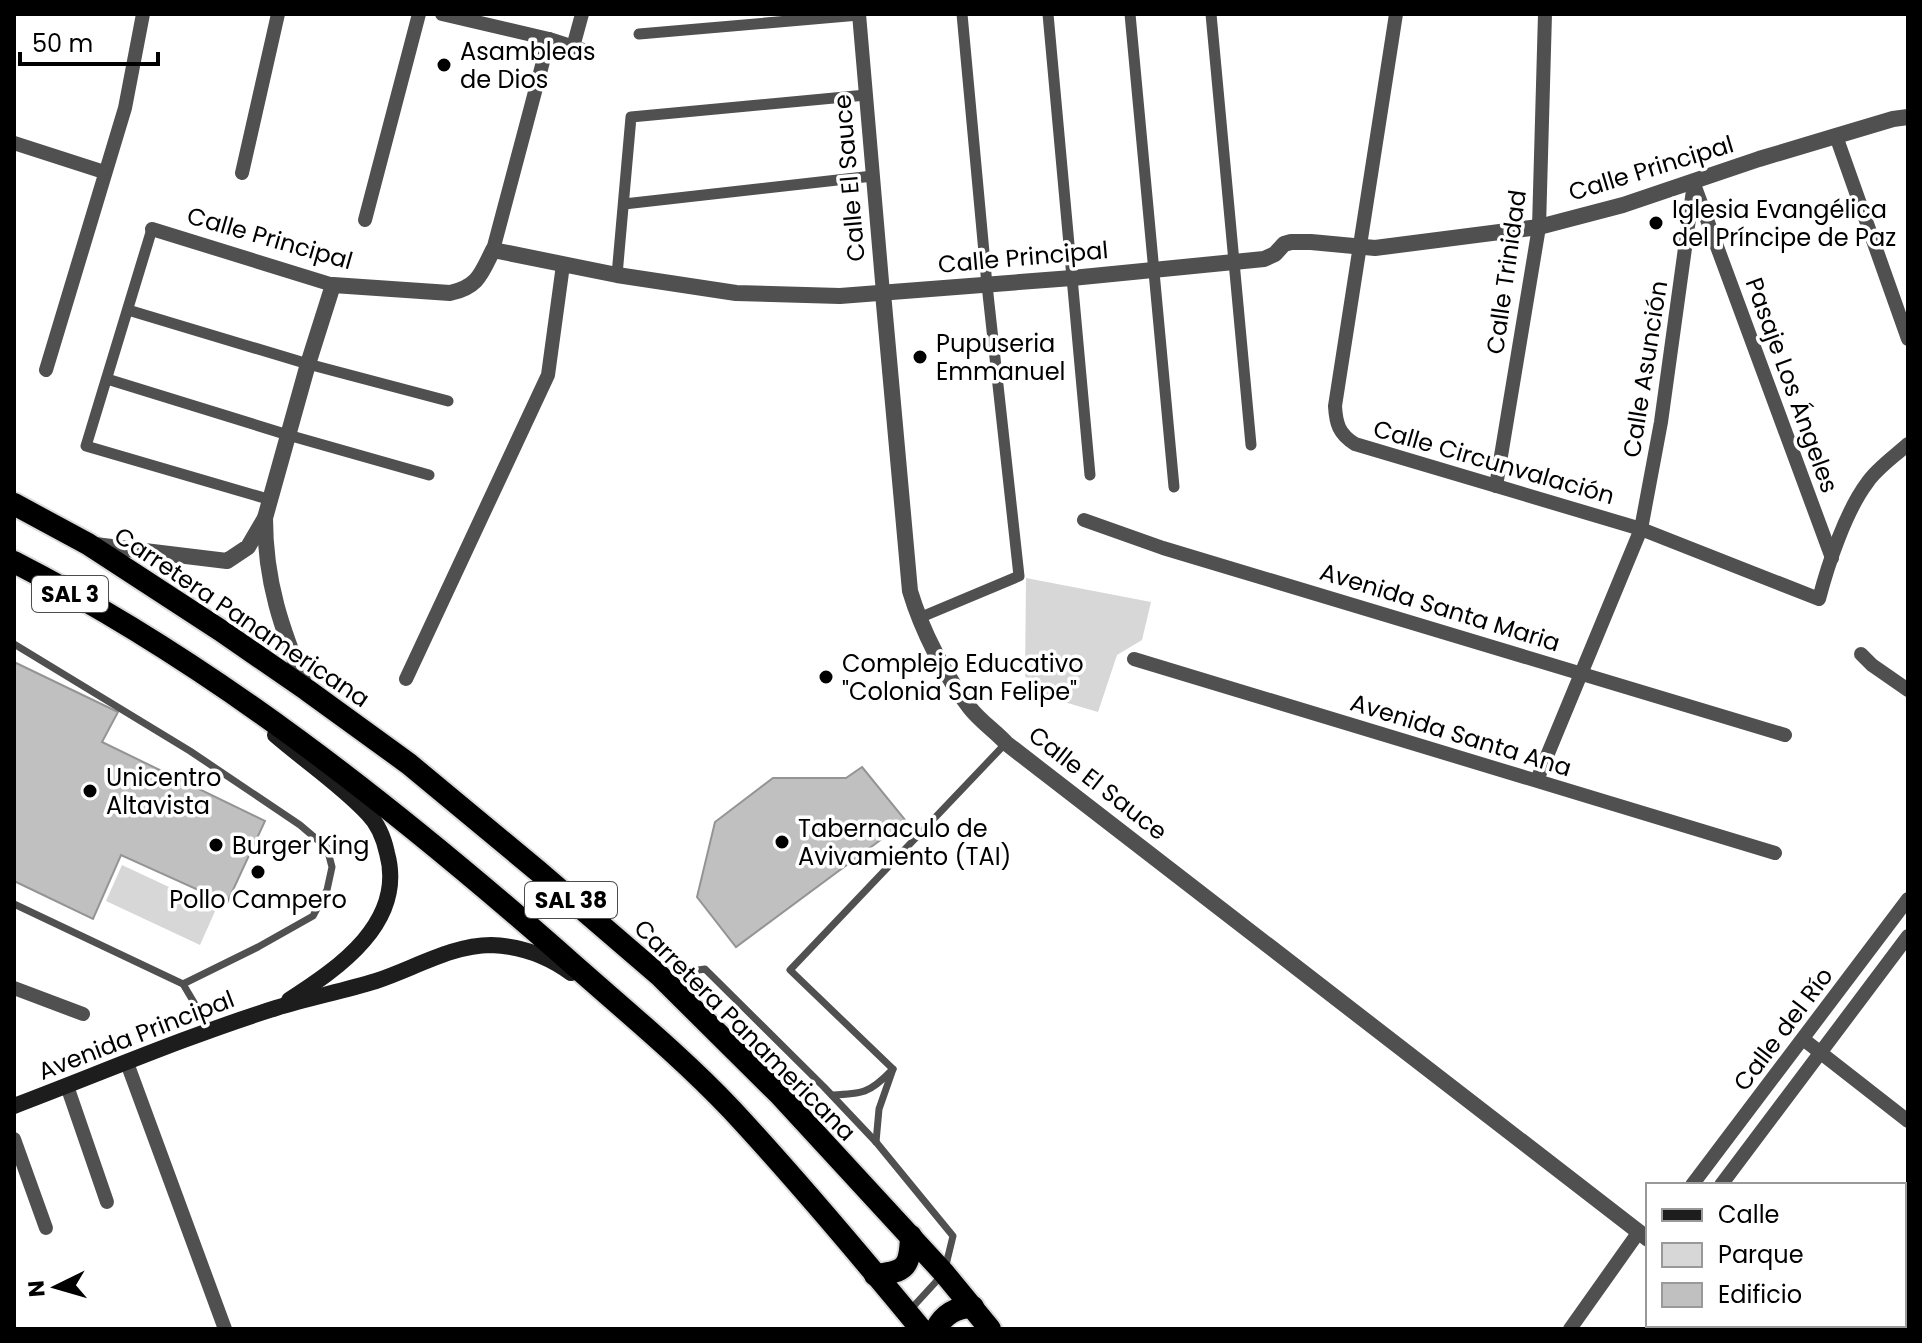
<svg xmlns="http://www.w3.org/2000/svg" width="1922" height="1343" font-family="Poppins,sans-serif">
	<rect width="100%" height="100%" fill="#fff"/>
	<g fill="#d7d7d7">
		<path d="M 1026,578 L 1151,602 L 1142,640 L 1117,655 L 1098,712 L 1044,696 L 1025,676 Z"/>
		<path d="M 122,865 L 216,909 L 200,945 L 106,901 Z"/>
	</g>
	<g fill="#c0c0c0" stroke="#949494" stroke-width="2">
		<path d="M 14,662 L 118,712 L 102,742 L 265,821 L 227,903 L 121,855 L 93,919 L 14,881 Z"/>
		<path d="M 862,767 L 906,821 L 736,947 L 697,897 L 715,822 L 773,778 L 846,778 Z"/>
	</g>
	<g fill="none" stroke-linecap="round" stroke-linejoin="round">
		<defs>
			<g id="trunk">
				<path d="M 14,504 L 88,544 L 220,630 L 307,690 L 409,764 L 538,871 L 660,976 L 780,1095 L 944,1273 L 990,1329"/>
				<path d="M 14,562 C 212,663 391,805 558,951 C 616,1003 678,1053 732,1110 C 797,1180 860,1255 921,1329"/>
				<path d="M 875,1275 C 906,1272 910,1267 911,1236"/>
				<path d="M 936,1329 C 944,1314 956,1307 973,1307"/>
			</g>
		</defs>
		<use href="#trunk" stroke="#dbdbdb" stroke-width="26"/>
		<g stroke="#505050" stroke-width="7">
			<path d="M 14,644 L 190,751 L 300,825 L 327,848 L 332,867 L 327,890 L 313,916 L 258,947 L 183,984"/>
			<path d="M 14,904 L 183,984 L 211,1031"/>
			<path d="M 666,975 L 705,969 L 824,1087 L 876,1142 L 953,1236 L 944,1273 L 910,1310"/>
			<path d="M 893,1069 L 790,970 L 1006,743"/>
			<path d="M 832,1095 C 862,1094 870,1093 891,1071"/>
			<path d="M 876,1142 L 879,1109 L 893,1069"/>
		</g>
		<g stroke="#505050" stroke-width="11">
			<path d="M 1048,14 L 1090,475"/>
			<path d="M 1130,14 L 1174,487"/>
			<path d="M 1211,14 L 1251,445"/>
			<path d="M 639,34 L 859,15"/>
			<path d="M 624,204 L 873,176"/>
			<path d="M 152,229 L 86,446 L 271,500"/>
			<path d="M 617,275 L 631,117 L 866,95"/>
			<path d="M 128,310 L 308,364 L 448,401"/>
			<path d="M 107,379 L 288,435 L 429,475"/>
			<path d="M 919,618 L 1019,576 L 987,285 L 962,14"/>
		</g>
		<g stroke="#505050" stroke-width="14">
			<path d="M 442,14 L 549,39 L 586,51"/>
			<path d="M 859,14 L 883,293"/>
			<path d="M 1396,14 L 1335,406 C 1336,424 1339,434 1355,444 L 1641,529 L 1819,599 C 1828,564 1846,511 1867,483 C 1877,468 1895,456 1908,444"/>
			<path d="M 573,47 L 582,14"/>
			<path d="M 1836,136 L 1908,339"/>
			<path d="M 14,143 L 104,172"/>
			<path d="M 242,173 L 278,14"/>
			<path d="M 1695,187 L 1832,558"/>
			<path d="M 365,220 L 419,14"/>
			<path d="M 152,229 L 333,285"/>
			<path d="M 493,250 L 549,39"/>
			<path d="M 46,370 L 125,108 L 143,14"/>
			<path d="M 1496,486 L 1539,227 L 1545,14"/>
			<path d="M 1084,520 L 1163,548 L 1785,735"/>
			<path d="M 1861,654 L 1872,665 L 1908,690"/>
			<path d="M 1134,659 L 1775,853"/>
			<path d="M 406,679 L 548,375 L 563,265"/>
			<path d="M 1537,780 L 1641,529 L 1661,422 L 1694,183"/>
			<path d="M 14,988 L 83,1014"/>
			<path d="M 1803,1039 L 1908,1121"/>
			<path d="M 127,1063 L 225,1329"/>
			<path d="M 67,1086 L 107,1202"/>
			<path d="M 14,1139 L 46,1228"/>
			<path d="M 1692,1185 L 1908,899"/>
			<path d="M 1721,1185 L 1908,936"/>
			<path d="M 1570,1329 L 1638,1233"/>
		</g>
		<g stroke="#505050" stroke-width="16">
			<path d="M 883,293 L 910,591 C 922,631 944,674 970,708 C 980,721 995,731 1006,743 L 1648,1239"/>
			<path d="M 265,518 C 265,582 282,630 306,688"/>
			<path d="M 95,545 L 227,561 L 248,547 L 265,518 L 308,364 L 333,285 L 450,293 C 478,287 481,274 493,250 L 617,275 L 736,293 L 840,296 L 1072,278 L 1264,259 L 1275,254 L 1284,244 L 1291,242 L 1311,242 L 1375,248 L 1539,227 L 1623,205 L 1759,159 L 1836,136 L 1893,119 L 1908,117"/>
			<path d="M 1760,1325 L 1765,1329"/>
		</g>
		<g stroke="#1d1d1d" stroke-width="16">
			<path d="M 275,735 C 305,761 341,785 368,814 C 378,824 384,839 387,853 C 406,922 339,968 289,1000"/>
			<path d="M 14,1106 C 101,1073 187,1036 276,1008 C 309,998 343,991 376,981 C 413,969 452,945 491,945 C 520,946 548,956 571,973"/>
		</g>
		<use href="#trunk" stroke="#000" stroke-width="22"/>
	</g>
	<g fill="#000" stroke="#fff" stroke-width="3">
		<circle cx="444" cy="65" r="8"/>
		<circle cx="1656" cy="223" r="8"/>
		<circle cx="920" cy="357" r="8"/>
		<circle cx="826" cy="677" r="8"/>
		<circle cx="90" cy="791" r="8"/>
		<circle cx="782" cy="842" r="8"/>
		<circle cx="216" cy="845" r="8"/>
		<circle cx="258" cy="872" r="8"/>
	</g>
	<g text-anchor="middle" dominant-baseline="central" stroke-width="7" stroke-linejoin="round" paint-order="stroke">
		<g fill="#fff" stroke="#4c4c4c" stroke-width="2">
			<rect x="32" y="576" width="76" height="36" rx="6"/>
			<rect x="525" y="882" width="92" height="36" rx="6"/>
		</g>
		<g font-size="22" font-weight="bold" fill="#000">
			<text x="70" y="594">SAL 3</text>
			<text x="571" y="900">SAL 38</text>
		</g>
		<g font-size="24" fill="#000" stroke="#fff" text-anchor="start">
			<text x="460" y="51">Asambleas<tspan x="460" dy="28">de Dios</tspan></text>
			<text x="1672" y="209">Iglesia Evangélica<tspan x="1672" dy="28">del Príncipe de Paz</tspan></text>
			<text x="936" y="343">Pupuseria<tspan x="936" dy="28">Emmanuel</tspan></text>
			<text x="842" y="663">Complejo Educativo<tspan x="842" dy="28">"Colonia San Felipe"</tspan></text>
			<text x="106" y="777">Unicentro<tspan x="106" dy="28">Altavista</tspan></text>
			<text x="798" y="828">Tabernaculo de<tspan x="798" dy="28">Avivamiento (TAI)</tspan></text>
			<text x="232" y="845">Burger King</text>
			<text x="258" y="899" text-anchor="middle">Pollo Campero</text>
		</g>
		<g font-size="24" fill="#000" stroke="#fff">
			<text transform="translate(1651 168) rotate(-17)">Calle Principal</text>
			<text transform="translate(849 178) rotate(-95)">Calle El Sauce</text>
			<text transform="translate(270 238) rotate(16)">Calle Principal</text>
			<text transform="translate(1023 257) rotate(-5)">Calle Principal</text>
			<text transform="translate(1506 272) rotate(-82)">Calle Trinidad</text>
			<text transform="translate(1645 369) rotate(-81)">Calle Asunción</text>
			<text transform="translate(1792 385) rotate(70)">Pasaje Los Ángeles</text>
			<text transform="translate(1494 462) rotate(16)">Calle Circunvalación</text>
			<text transform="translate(1440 607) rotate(17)">Avenida Santa Maria</text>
			<text transform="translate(242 617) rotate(34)">Carretera Panamericana</text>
			<text transform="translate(1461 735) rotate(17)">Avenida Santa Ana</text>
			<text transform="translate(1098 783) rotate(38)">Calle El Sauce</text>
			<text transform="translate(1783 1029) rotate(-53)">Calle del Río</text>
			<text transform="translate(745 1030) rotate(45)">Carretera Panamericana</text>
			<text transform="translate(136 1035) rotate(-21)">Avenida Principal</text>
		</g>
	</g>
	<rect width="1922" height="1343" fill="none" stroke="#000000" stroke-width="32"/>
	<rect x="1646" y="1183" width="260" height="144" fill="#ffffff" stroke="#999999" stroke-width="2"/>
	<rect x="1662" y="1209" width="40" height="12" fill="#1d1d1d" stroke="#999999" stroke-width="2"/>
	<text x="1718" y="1223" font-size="24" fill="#000000">Calle</text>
	<rect x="1662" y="1243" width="40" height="24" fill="#d7d7d7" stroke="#999999" stroke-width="2"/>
	<text x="1718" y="1263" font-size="24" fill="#000000">Parque</text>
	<rect x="1662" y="1283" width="40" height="24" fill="#c0c0c0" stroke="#999999" stroke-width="2"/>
	<text x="1718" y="1303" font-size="24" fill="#000000">Edificio</text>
	<g transform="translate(56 1287) rotate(265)" stroke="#ffffff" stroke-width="6" paint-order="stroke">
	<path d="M0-6L14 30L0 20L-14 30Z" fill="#000000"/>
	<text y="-12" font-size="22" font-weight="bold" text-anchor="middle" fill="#000000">N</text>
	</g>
	<path d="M20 52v12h138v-12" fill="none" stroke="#000000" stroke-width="4"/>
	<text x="32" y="52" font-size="24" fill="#000000" stroke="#ffffff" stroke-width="6" paint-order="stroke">50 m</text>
</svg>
